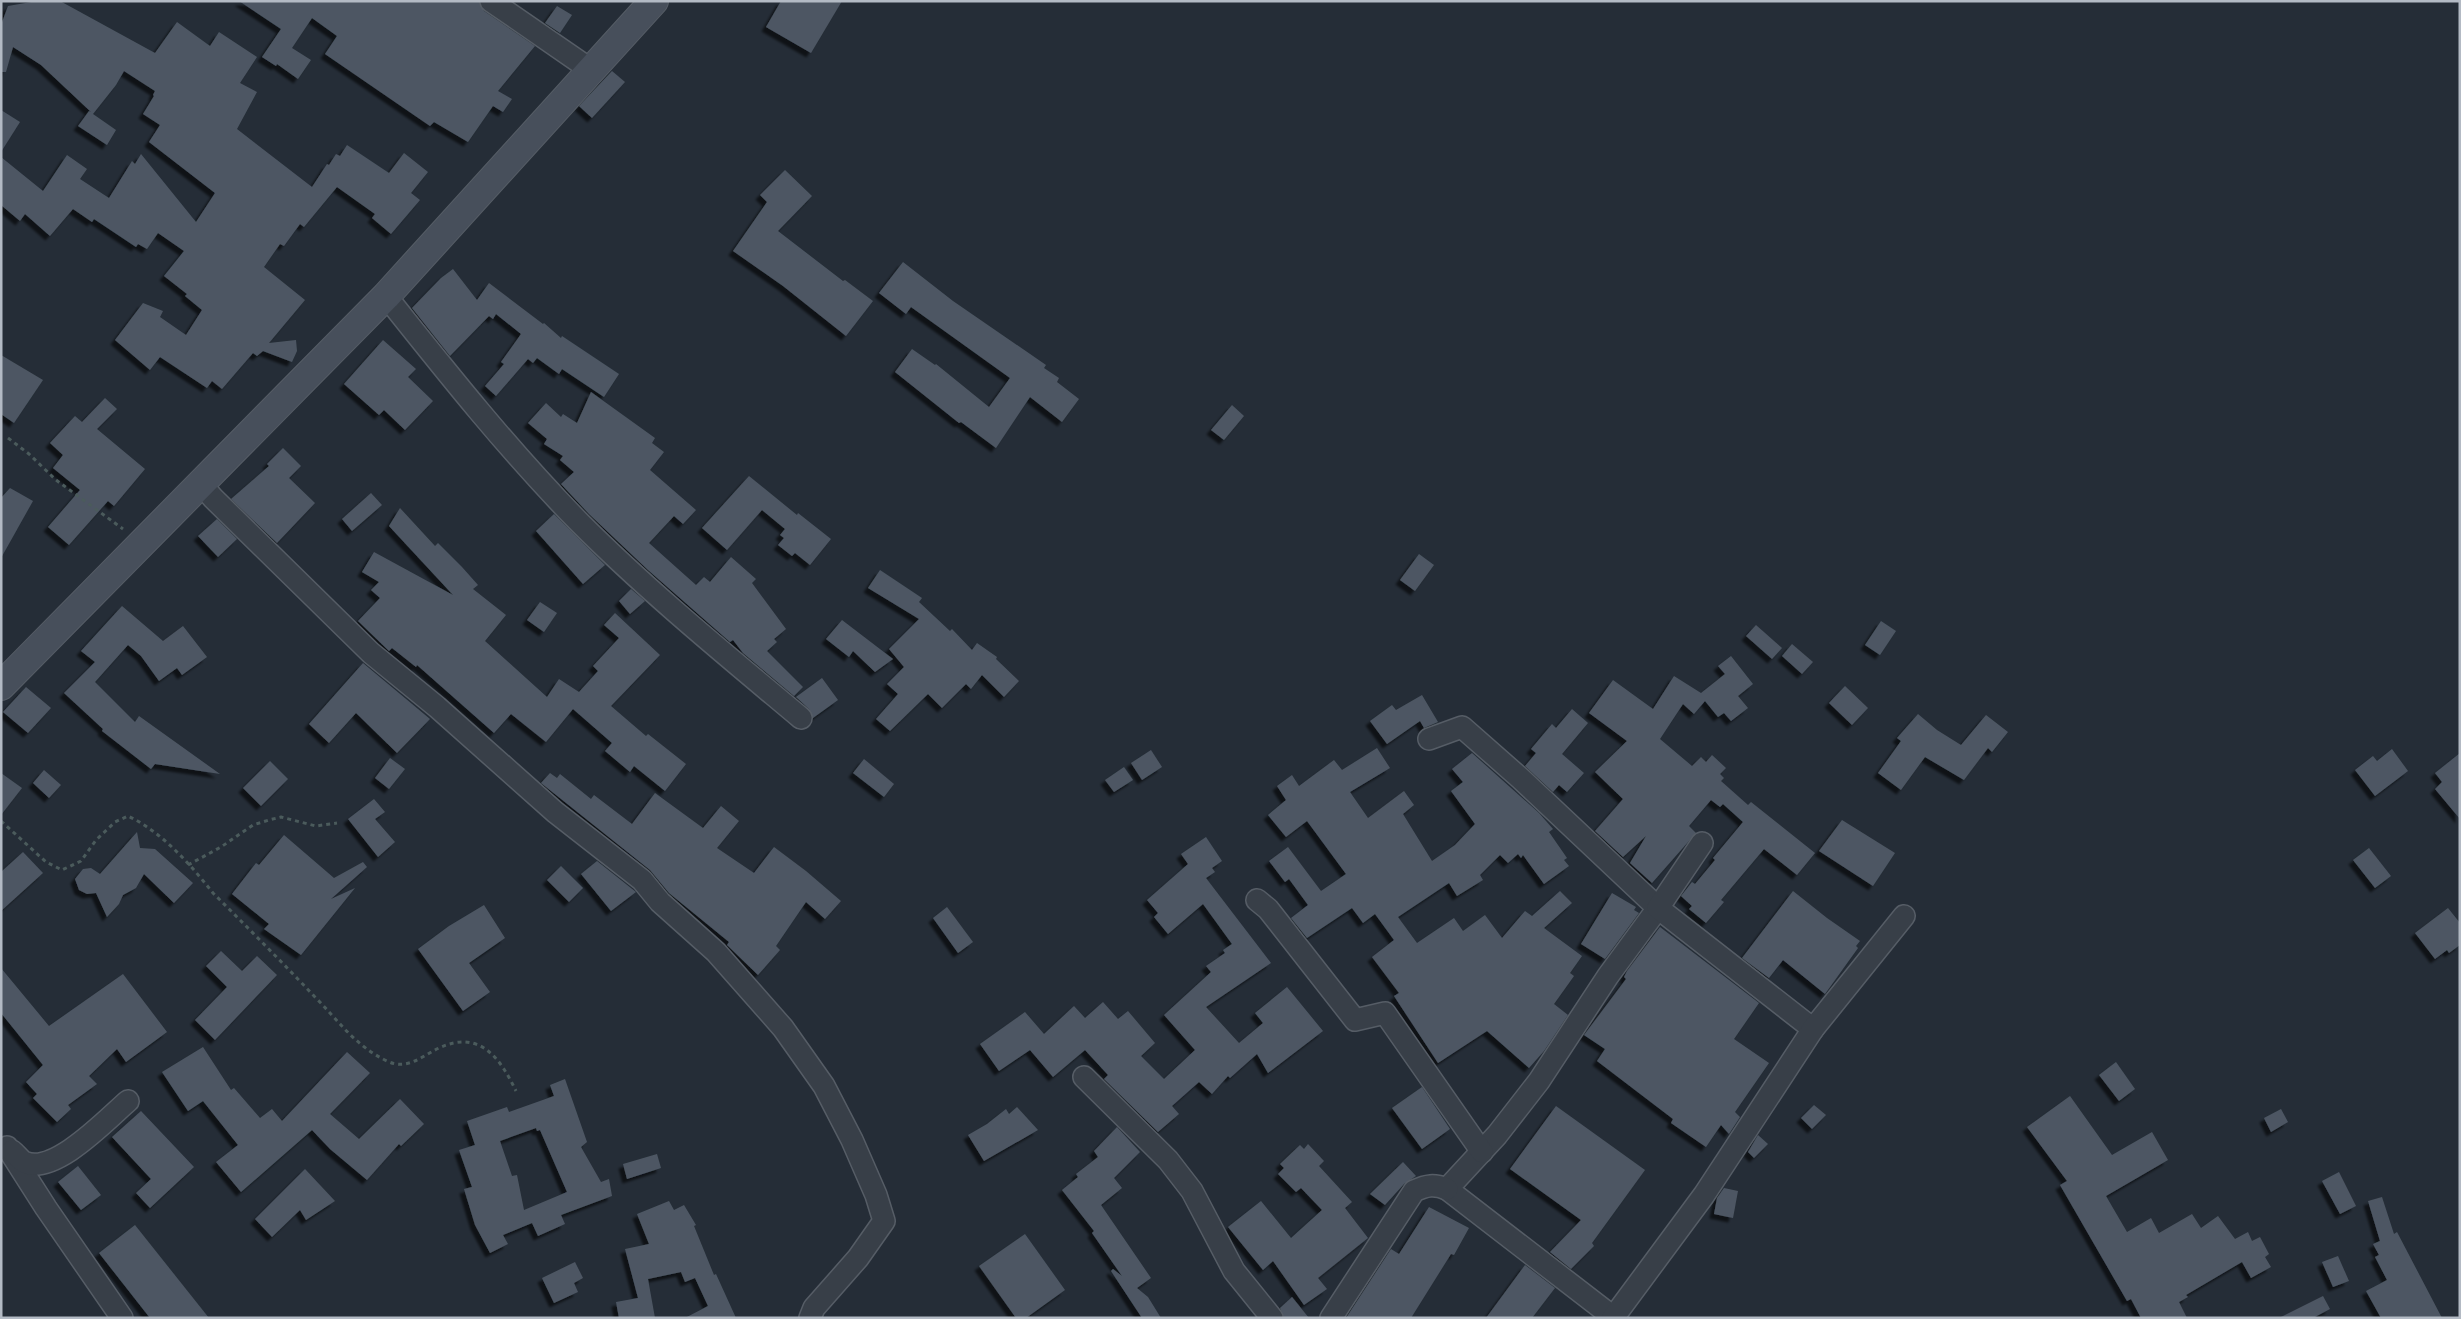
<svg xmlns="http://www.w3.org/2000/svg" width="2461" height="1319" font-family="'Golos Text',sans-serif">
	<defs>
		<filter id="shadow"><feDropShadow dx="-4.5" dy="4.5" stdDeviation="1" flood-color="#0009"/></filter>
	</defs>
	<rect width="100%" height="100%" fill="#252d37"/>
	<g fill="#4d5763" fill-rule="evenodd" filter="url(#shadow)">
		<path d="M 37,1 L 60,1 L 155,53 L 177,22 L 210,46 L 219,32 L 257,57 L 240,83 L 257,92 L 237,129 L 312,187 L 327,164 L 329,165 L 336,154 L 340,156 L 347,145 L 389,173 L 404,153 L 428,172 L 411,193 L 420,200 L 391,234 L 372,218 L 375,214 L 337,187 L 304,227 L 300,224 L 284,246 L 280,244 L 264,267 L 305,300 L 269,343 L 296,340 L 297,351 L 292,362 L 263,351 L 257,356 L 253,353 L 222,389 L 212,381 L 207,388 L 160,357 L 150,370 L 115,340 L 143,303 L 163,311 L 160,317 L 186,335 L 202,310 L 185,296 L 187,294 L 164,276 L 184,251 L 158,233 L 147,249 L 138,244 L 136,247 L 94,219 L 92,222 L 73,209 L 50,236 L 25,214 L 20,221 L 1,205 L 1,157 L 43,191 L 67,155 L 87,169 L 80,179 L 109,198 L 132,161 L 135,164 L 141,154 L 196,222 L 215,193 L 149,142 L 160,125 L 143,114 L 154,96 L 153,95 L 155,91 L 124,71 L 116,85 L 93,114 L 116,130 L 107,145 L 78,126 L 89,111 L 91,112 L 41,65 L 13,47 L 6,72 L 1,72 L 1,25 L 8,6 Z"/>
		<path d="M 239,1 L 479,1 L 484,11 L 535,46 L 498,91 L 512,99 L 503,112 L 493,106 L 468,142 L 434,122 L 430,126 L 325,54 L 337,36 L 312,18 L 292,48 L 311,60 L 298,79 L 277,64 L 276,66 L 262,57 L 281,29 Z"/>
		<path d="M 781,1 L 842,1 L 811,53 L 766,27 Z"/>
		<path d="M 557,6 L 572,15 L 560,33 L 545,23 Z"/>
		<path d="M 612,71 L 625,82 L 592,118 L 579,106 Z"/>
		<path d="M 1,110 L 20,122 L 1,152 Z"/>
		<path d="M 785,170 L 812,196 L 778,231 L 843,281 L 845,280 L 873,301 L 846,336 L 783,286 L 733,251 L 767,202 L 760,195 Z"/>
		<path d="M 903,262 L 953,301 L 1046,365 L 1044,368 L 1059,378 L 1057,382 L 1079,399 L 1062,422 L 1030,397 L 996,448 L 961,422 L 959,423 L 895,372 L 912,349 L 935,365 L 936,364 L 989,407 L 1010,378 L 911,307 L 906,314 L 879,293 Z"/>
		<path d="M 453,269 L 477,300 L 489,283 L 543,324 L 544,323 L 561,338 L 562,336 L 619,374 L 604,397 L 562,369 L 559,374 L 537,358 L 533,363 L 528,359 L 496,396 L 485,386 L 504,364 L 501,362 L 521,334 L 496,314 L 493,319 L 489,316 L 450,356 L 412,308 L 441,278 Z"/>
		<path d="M 383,340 L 416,369 L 408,377 L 433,401 L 405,430 L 384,410 L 379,415 L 344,384 Z"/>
		<path d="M 1,355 L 43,380 L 14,423 L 1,414 Z"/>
		<path d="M 591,392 L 655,438 L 652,443 L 664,452 L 650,470 L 696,510 L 683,524 L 674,516 L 649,543 L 696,585 L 704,577 L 710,582 L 731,557 L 756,579 L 752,583 L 786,629 L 774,639 L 777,642 L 767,651 L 803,687 L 794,696 L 743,653 L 733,640 L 730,642 L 648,570 L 589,514 L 561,484 L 574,472 L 560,460 L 563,456 L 544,444 L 547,439 L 528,423 L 546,403 L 561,417 L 563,414 L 577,423 Z"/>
		<path d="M 105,398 L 117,409 L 97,429 L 145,469 L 114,506 L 108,501 L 69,545 L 48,527 L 80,490 L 53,468 L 63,455 L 50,443 L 75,416 L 82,422 Z"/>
		<path d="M 1232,405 L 1244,416 L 1224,440 L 1211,430 Z"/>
		<path d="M 283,448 L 301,466 L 289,478 L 315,503 L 277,543 L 231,499 L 269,466 L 267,464 Z"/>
		<path d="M 749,476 L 797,515 L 798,513 L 831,539 L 810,565 L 795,553 L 792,556 L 778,545 L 784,538 L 780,535 L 785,529 L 762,510 L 727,550 L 702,528 Z"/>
		<path d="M 10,488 L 33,501 L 1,558 L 1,498 Z"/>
		<path d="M 371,493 L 382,505 L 352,531 L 342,519 Z"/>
		<path d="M 400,508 L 435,546 L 438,543 L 462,567 L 478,585 L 473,589 L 506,615 L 485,641 L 547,697 L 559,679 L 579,692 L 598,671 L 593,666 L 619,638 L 604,625 L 615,613 L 660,655 L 611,706 L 646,736 L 648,734 L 686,764 L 665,791 L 634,766 L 630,772 L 605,751 L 612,743 L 573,709 L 546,742 L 511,714 L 494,733 L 417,665 L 416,667 L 392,648 L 389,651 L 358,621 L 380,598 L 371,590 L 379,582 L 362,572 L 374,552 L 453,595 L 389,526 Z"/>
		<path d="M 554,514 L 605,565 L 583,584 L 536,531 Z"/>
		<path d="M 217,519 L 237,539 L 218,557 L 198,536 Z"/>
		<path d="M 1419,554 L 1434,565 L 1415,591 L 1400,580 Z"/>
		<path d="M 880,570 L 922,598 L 919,602 L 950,631 L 952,629 L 972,650 L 977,643 L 997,657 L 996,659 L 1019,681 L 1004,697 L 982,675 L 971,689 L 966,684 L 942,708 L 928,694 L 890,731 L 876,719 L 898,694 L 887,684 L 904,667 L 889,649 L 919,619 L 868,588 Z"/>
		<path d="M 631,589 L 645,601 L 630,614 L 619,601 Z"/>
		<path d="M 540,602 L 557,613 L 544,632 L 527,620 Z"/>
		<path d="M 122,606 L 163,641 L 183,626 L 207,657 L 182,675 L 177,668 L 159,681 L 141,656 L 128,645 L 95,682 L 135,722 L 139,716 L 220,774 L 155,764 L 151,769 L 102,731 L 103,729 L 64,693 L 95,662 L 81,651 Z"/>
		<path d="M 842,620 L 893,659 L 875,672 L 853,651 L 849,657 L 826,639 Z"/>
		<path d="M 1881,621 L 1896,631 L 1880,655 L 1865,645 Z"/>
		<path d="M 1756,625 L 1782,648 L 1772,659 L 1746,636 Z"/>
		<path d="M 1792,644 L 1813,662 L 1802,674 L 1782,656 Z"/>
		<path d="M 1731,656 L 1753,684 L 1738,696 L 1748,708 L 1731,721 L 1724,713 L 1718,717 L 1705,701 L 1694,714 L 1683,704 L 1660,739 L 1692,766 L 1701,757 L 1706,762 L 1712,755 L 1726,768 L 1720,774 L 1724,778 L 1721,781 L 1748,805 L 1751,802 L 1815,853 L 1797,875 L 1764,849 L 1721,900 L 1724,902 L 1706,923 L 1689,909 L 1692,906 L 1681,896 L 1692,882 L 1695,884 L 1715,860 L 1713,858 L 1743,822 L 1723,804 L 1720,807 L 1711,800 L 1689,826 L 1696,833 L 1652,883 L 1630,863 L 1646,836 L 1623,857 L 1595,831 L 1623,799 L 1595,772 L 1627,741 L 1589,713 L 1613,680 L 1653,709 L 1674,676 L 1701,693 L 1725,674 L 1718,666 Z"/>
		<path d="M 363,663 L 430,719 L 397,753 L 356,713 L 329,743 L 309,724 Z"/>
		<path d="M 822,678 L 838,700 L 813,718 L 809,709 L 796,697 Z"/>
		<path d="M 1845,686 L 1868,708 L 1852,725 L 1829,703 Z"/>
		<path d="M 26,687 L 51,708 L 28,733 L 3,712 Z"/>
		<path d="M 1422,695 L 1438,722 L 1424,728 L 1420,721 L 1387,744 L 1370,721 L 1392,705 L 1396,710 Z"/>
		<path d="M 1572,709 L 1588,723 L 1562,754 L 1584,773 L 1567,792 L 1559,785 L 1553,792 L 1525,766 L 1536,753 L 1531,749 L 1552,724 L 1556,728 Z"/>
		<path d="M 1918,714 L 1937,730 L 1961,745 L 1986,715 L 2008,732 L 1992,752 L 1988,748 L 1964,780 L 1925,757 L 1901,790 L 1878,773 L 1901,741 L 1897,738 Z"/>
		<path d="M 1377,748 L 1390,768 L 1350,792 L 1368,818 L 1404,791 L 1414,805 L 1403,814 L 1432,861 L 1455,845 L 1475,824 L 1451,791 L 1463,782 L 1452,769 L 1472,753 L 1539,813 L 1553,829 L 1549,832 L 1567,858 L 1564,860 L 1569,866 L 1544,884 L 1523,855 L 1521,858 L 1518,854 L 1508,863 L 1500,855 L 1480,875 L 1483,880 L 1457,896 L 1449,883 L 1398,917 L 1417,943 L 1454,918 L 1463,931 L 1485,915 L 1502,938 L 1525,911 L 1532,916 L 1560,891 L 1572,903 L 1544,928 L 1582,956 L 1570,973 L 1574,976 L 1554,1004 L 1568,1015 L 1544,1051 L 1529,1068 L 1487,1031 L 1438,1063 L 1394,996 L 1399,993 L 1372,957 L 1394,940 L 1375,914 L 1363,923 L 1352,908 L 1307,938 L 1291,918 L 1308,905 L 1289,879 L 1285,882 L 1269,861 L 1288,847 L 1321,891 L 1346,874 L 1307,821 L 1286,837 L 1268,815 L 1286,800 L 1277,786 L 1292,775 L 1299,786 L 1334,760 L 1342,770 Z"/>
		<path d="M 2392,749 L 2408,771 L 2375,796 L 2355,770 L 2373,756 L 2377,761 Z"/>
		<path d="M 1151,750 L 1162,767 L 1142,780 L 1131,763 Z"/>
		<path d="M 2460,753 L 2460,819 L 2435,789 L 2442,782 L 2435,773 Z"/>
		<path d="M 390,758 L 405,769 L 389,789 L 375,778 Z"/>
		<path d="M 864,759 L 894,784 L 884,797 L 853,773 Z"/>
		<path d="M 270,761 L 288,779 L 261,806 L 243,788 Z"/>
		<path d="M 1124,767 L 1133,780 L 1114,792 L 1105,780 Z"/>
		<path d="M 44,770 L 61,785 L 49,798 L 33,783 Z"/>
		<path d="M 1,773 L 22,788 L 1,815 Z"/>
		<path d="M 550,773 L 557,778 L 560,774 L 591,799 L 594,795 L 632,824 L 655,793 L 703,828 L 721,806 L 739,821 L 717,848 L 754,873 L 774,847 L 806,871 L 841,901 L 825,919 L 806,902 L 776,946 L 780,950 L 758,975 L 727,945 L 729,942 L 669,893 L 650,870 L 541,783 Z"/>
		<path d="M 374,799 L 385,812 L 375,819 L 395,842 L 378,857 L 348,819 Z"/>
		<path d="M 1842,820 L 1895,853 L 1873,886 L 1819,851 Z"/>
		<path d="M 137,832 L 140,848 L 155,849 L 193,883 L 174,903 L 144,874 L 136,888 L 123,895 L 119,904 L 107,917 L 96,893 L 87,894 L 79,890 L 75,879 L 83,869 L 91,868 L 100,874 Z"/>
		<path d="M 284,835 L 334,878 L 363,862 L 367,867 L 331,899 L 355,888 L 301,955 L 264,929 L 269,924 L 232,894 L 256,863 L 259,865 Z"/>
		<path d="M 1206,837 L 1222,861 L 1212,868 L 1215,872 L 1206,878 L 1271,963 L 1206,1007 L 1239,1043 L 1263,1023 L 1255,1013 L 1287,987 L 1323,1031 L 1268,1073 L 1257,1054 L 1230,1078 L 1228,1076 L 1212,1094 L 1199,1082 L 1172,1106 L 1179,1114 L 1158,1132 L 1104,1079 L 1108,1075 L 1085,1050 L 1053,1077 L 1030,1050 L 999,1071 L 980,1044 L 1025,1012 L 1044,1034 L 1074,1006 L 1085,1018 L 1103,1002 L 1118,1019 L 1128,1011 L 1155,1043 L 1141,1056 L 1164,1079 L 1195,1050 L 1164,1015 L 1211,972 L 1206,966 L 1225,953 L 1223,950 L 1232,944 L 1203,904 L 1168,934 L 1154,917 L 1158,913 L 1147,900 L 1188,864 L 1181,854 Z"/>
		<path d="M 2369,848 L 2391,876 L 2375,888 L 2353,860 Z"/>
		<path d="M 23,852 L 43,873 L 1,911 L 1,872 Z"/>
		<path d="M 597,861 L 636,892 L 611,911 L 581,874 Z"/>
		<path d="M 561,866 L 583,888 L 569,902 L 547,880 Z"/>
		<path d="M 1793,891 L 1827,918 L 1860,941 L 1856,946 L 1858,948 L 1825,994 L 1783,960 L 1769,978 L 1742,958 Z"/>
		<path d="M 1612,893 L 1636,907 L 1634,910 L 1639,913 L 1605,959 L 1581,944 Z"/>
		<path d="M 484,905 L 505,938 L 469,963 L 490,992 L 463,1011 L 418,949 L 449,926 Z"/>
		<path d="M 947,907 L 973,942 L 958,953 L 933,918 Z"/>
		<path d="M 2448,908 L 2460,923 L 2460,945 L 2449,953 L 2447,950 L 2435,959 L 2415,933 Z"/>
		<path d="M 1660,927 L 1759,1003 L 1734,1039 L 1769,1063 L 1735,1112 L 1740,1117 L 1729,1134 L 1721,1125 L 1706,1147 L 1671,1123 L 1673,1119 L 1597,1061 L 1605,1049 L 1584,1035 L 1626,979 L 1624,977 L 1627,971 Z"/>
		<path d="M 221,951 L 242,971 L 257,956 L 277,975 L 215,1040 L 195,1020 L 227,987 L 206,966 Z"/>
		<path d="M 1,968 L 49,1026 L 123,974 L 167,1032 L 126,1062 L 117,1049 L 89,1076 L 97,1084 L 68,1105 L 71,1109 L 57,1122 L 33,1098 L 37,1094 L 26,1082 L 43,1065 L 1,1013 Z"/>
		<path d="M 203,1047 L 231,1090 L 234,1088 L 260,1118 L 272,1109 L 282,1121 L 347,1052 L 370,1073 L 330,1114 L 359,1139 L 400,1099 L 424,1124 L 401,1146 L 399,1144 L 367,1180 L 330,1149 L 312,1130 L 241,1192 L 216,1162 L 238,1145 L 203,1101 L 188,1111 L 162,1072 Z"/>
		<path d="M 2116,1062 L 2135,1089 L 2119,1101 L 2099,1075 Z"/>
		<path d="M 565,1079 L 587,1142 L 581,1147 L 601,1182 L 609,1179 L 612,1196 L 561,1215 L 565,1224 L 538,1236 L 532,1223 L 503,1235 L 508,1244 L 490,1253 L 475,1225 L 464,1189 L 472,1187 L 459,1150 L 475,1145 L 467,1121 L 507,1107 L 509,1112 L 554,1096 L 550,1085 ZM 536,1128 L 537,1131 L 540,1130 L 567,1192 L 524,1210 L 517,1175 L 512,1176 L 500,1141 Z"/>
		<path d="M 1422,1087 L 1450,1129 L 1422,1149 L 1392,1108 Z"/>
		<path d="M 2070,1096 L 2112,1155 L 2152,1132 L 2168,1160 L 2106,1196 L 2127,1232 L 2151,1218 L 2159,1233 L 2192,1214 L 2201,1228 L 2218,1216 L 2235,1239 L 2248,1232 L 2252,1241 L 2260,1237 L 2269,1254 L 2265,1257 L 2271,1267 L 2251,1278 L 2242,1262 L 2186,1295 L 2188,1297 L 2179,1302 L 2187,1318 L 2141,1318 L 2131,1299 L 2127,1301 L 2060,1185 L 2067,1181 L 2027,1127 Z"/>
		<path d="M 1814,1105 L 1826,1115 L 1812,1129 L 1801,1118 Z"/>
		<path d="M 1556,1106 L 1645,1170 L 1592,1243 L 1594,1246 L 1571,1269 L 1550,1252 L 1581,1220 L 1510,1169 Z"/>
		<path d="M 1017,1107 L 1038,1130 L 984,1161 L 968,1135 L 987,1124 L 1006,1109 L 1009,1114 Z"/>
		<path d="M 2281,1109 L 2288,1122 L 2271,1132 L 2264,1118 Z"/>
		<path d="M 141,1111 L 194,1167 L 150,1208 L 136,1193 L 151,1179 L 112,1137 Z"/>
		<path d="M 1117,1127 L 1140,1152 L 1114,1178 L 1122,1188 L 1101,1205 L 1151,1278 L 1137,1288 L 1148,1297 L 1161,1318 L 1142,1318 L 1111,1271 L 1113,1269 L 1122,1276 L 1092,1233 L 1094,1231 L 1062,1190 L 1078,1177 L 1076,1174 L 1098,1157 L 1094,1151 Z"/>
		<path d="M 1758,1135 L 1768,1144 L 1754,1158 L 1748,1152 Z"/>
		<path d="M 1308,1144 L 1324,1161 L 1319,1166 L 1352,1202 L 1345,1208 L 1368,1238 L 1318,1278 L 1327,1289 L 1304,1305 L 1273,1261 L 1263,1270 L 1228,1227 L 1261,1201 L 1291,1238 L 1322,1210 L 1301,1188 L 1296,1192 L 1278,1174 L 1284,1168 L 1280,1164 L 1300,1145 L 1304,1149 Z"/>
		<path d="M 657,1154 L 661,1168 L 627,1179 L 623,1164 Z"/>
		<path d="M 1403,1162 L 1416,1176 L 1404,1184 L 1385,1205 L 1370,1194 Z"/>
		<path d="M 78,1166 L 101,1195 L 81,1210 L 58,1182 Z"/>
		<path d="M 305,1169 L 335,1201 L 306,1220 L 300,1210 L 272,1237 L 255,1219 Z"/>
		<path d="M 2339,1172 L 2356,1206 L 2340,1214 L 2322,1181 Z"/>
		<path d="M 1724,1188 L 1738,1191 L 1733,1218 L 1714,1214 L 1717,1198 Z"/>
		<path d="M 2382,1197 L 2394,1234 L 2397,1232 L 2442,1318 L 2381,1318 L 2366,1291 L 2387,1280 L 2375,1257 L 2379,1255 L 2373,1244 L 2380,1241 L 2368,1201 Z"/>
		<path d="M 669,1201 L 674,1210 L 684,1205 L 696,1225 L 694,1226 L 714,1275 L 716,1274 L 736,1318 L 685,1318 L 708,1306 L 695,1278 L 685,1282 L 681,1272 L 648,1279 L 655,1318 L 619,1318 L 616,1302 L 638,1298 L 625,1249 L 649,1244 L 637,1214 Z"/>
		<path d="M 1429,1207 L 1469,1228 L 1454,1255 L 1451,1254 L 1411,1318 L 1346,1318 L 1391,1249 L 1399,1254 Z"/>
		<path d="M 135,1225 L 209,1318 L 150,1318 L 99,1253 Z"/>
		<path d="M 1025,1234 L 1065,1290 L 1026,1318 L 1016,1318 L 979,1266 Z"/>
		<path d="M 2338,1256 L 2349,1281 L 2333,1287 L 2322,1262 Z"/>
		<path d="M 575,1262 L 583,1278 L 574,1283 L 578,1292 L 554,1303 L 542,1278 Z"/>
		<path d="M 1525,1265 L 1555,1288 L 1532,1318 L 1486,1318 Z"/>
		<path d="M 2323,1296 L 2330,1309 L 2313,1318 L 2279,1318 Z"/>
		<path d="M 1292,1297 L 1309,1318 L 1284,1318 L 1280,1308 Z"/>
	</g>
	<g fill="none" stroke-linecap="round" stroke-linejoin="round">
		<defs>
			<g id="street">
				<path d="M 491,1 L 591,70"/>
				<path d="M 386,296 C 448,374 510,452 580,523 C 650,593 726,655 801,718"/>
				<path d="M 201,484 L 213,498 L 371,653 L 437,707 L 555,812 L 642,880 L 660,902 L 716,952 L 783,1028 L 824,1086 L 852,1140 L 876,1195 L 884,1221 L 858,1258 L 814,1308 L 810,1318"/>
				<path d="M 1429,739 L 1462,727 L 1520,778 L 1658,908 L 1608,976 L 1539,1081 L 1497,1135 L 1447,1189 L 1613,1317"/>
				<path d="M 1702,843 L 1658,908 L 1813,1029"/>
				<path d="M 1257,900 L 1268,909 L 1355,1020 L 1385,1013 L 1482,1152"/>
				<path d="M 1084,1077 L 1168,1160 L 1192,1191 L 1234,1271 L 1272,1318"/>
				<path d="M 7,1147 L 46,1208 L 122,1318"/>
				<path d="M 12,1151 C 16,1154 20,1160 24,1162 C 54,1176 107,1119 128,1101"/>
				<path d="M 1331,1318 L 1414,1191 C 1427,1185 1434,1184 1447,1189"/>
				<path d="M 1613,1318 L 1704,1195 L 1813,1029 L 1904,916"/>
			</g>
			<path id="secondary" d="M 1,686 L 386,296 L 654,1"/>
		</defs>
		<use href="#street" stroke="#565d66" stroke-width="24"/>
		<use href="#secondary" stroke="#565d66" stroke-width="30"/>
		<g stroke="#4b5b5c" stroke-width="3" stroke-dasharray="4 4" stroke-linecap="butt">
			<path d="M 8,438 L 29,454 L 56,480 L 123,529"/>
			<path d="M 1,821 L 46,862 L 62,870 L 81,861 L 96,840 L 115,822 L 128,816 C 162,832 190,864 213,893 C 247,927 281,961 314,996 C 338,1020 355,1046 387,1061 C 407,1071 422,1056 439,1048 C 480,1029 500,1058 516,1091"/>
			<path d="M 188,865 L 221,847 L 253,825 L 269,820 L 281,817 L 316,826 L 337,823"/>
		</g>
		<use href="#street" stroke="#383f48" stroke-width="21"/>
		<use href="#secondary" stroke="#474f5b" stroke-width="28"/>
	</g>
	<rect width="2461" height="1319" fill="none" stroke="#b3bac4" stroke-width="5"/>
</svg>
